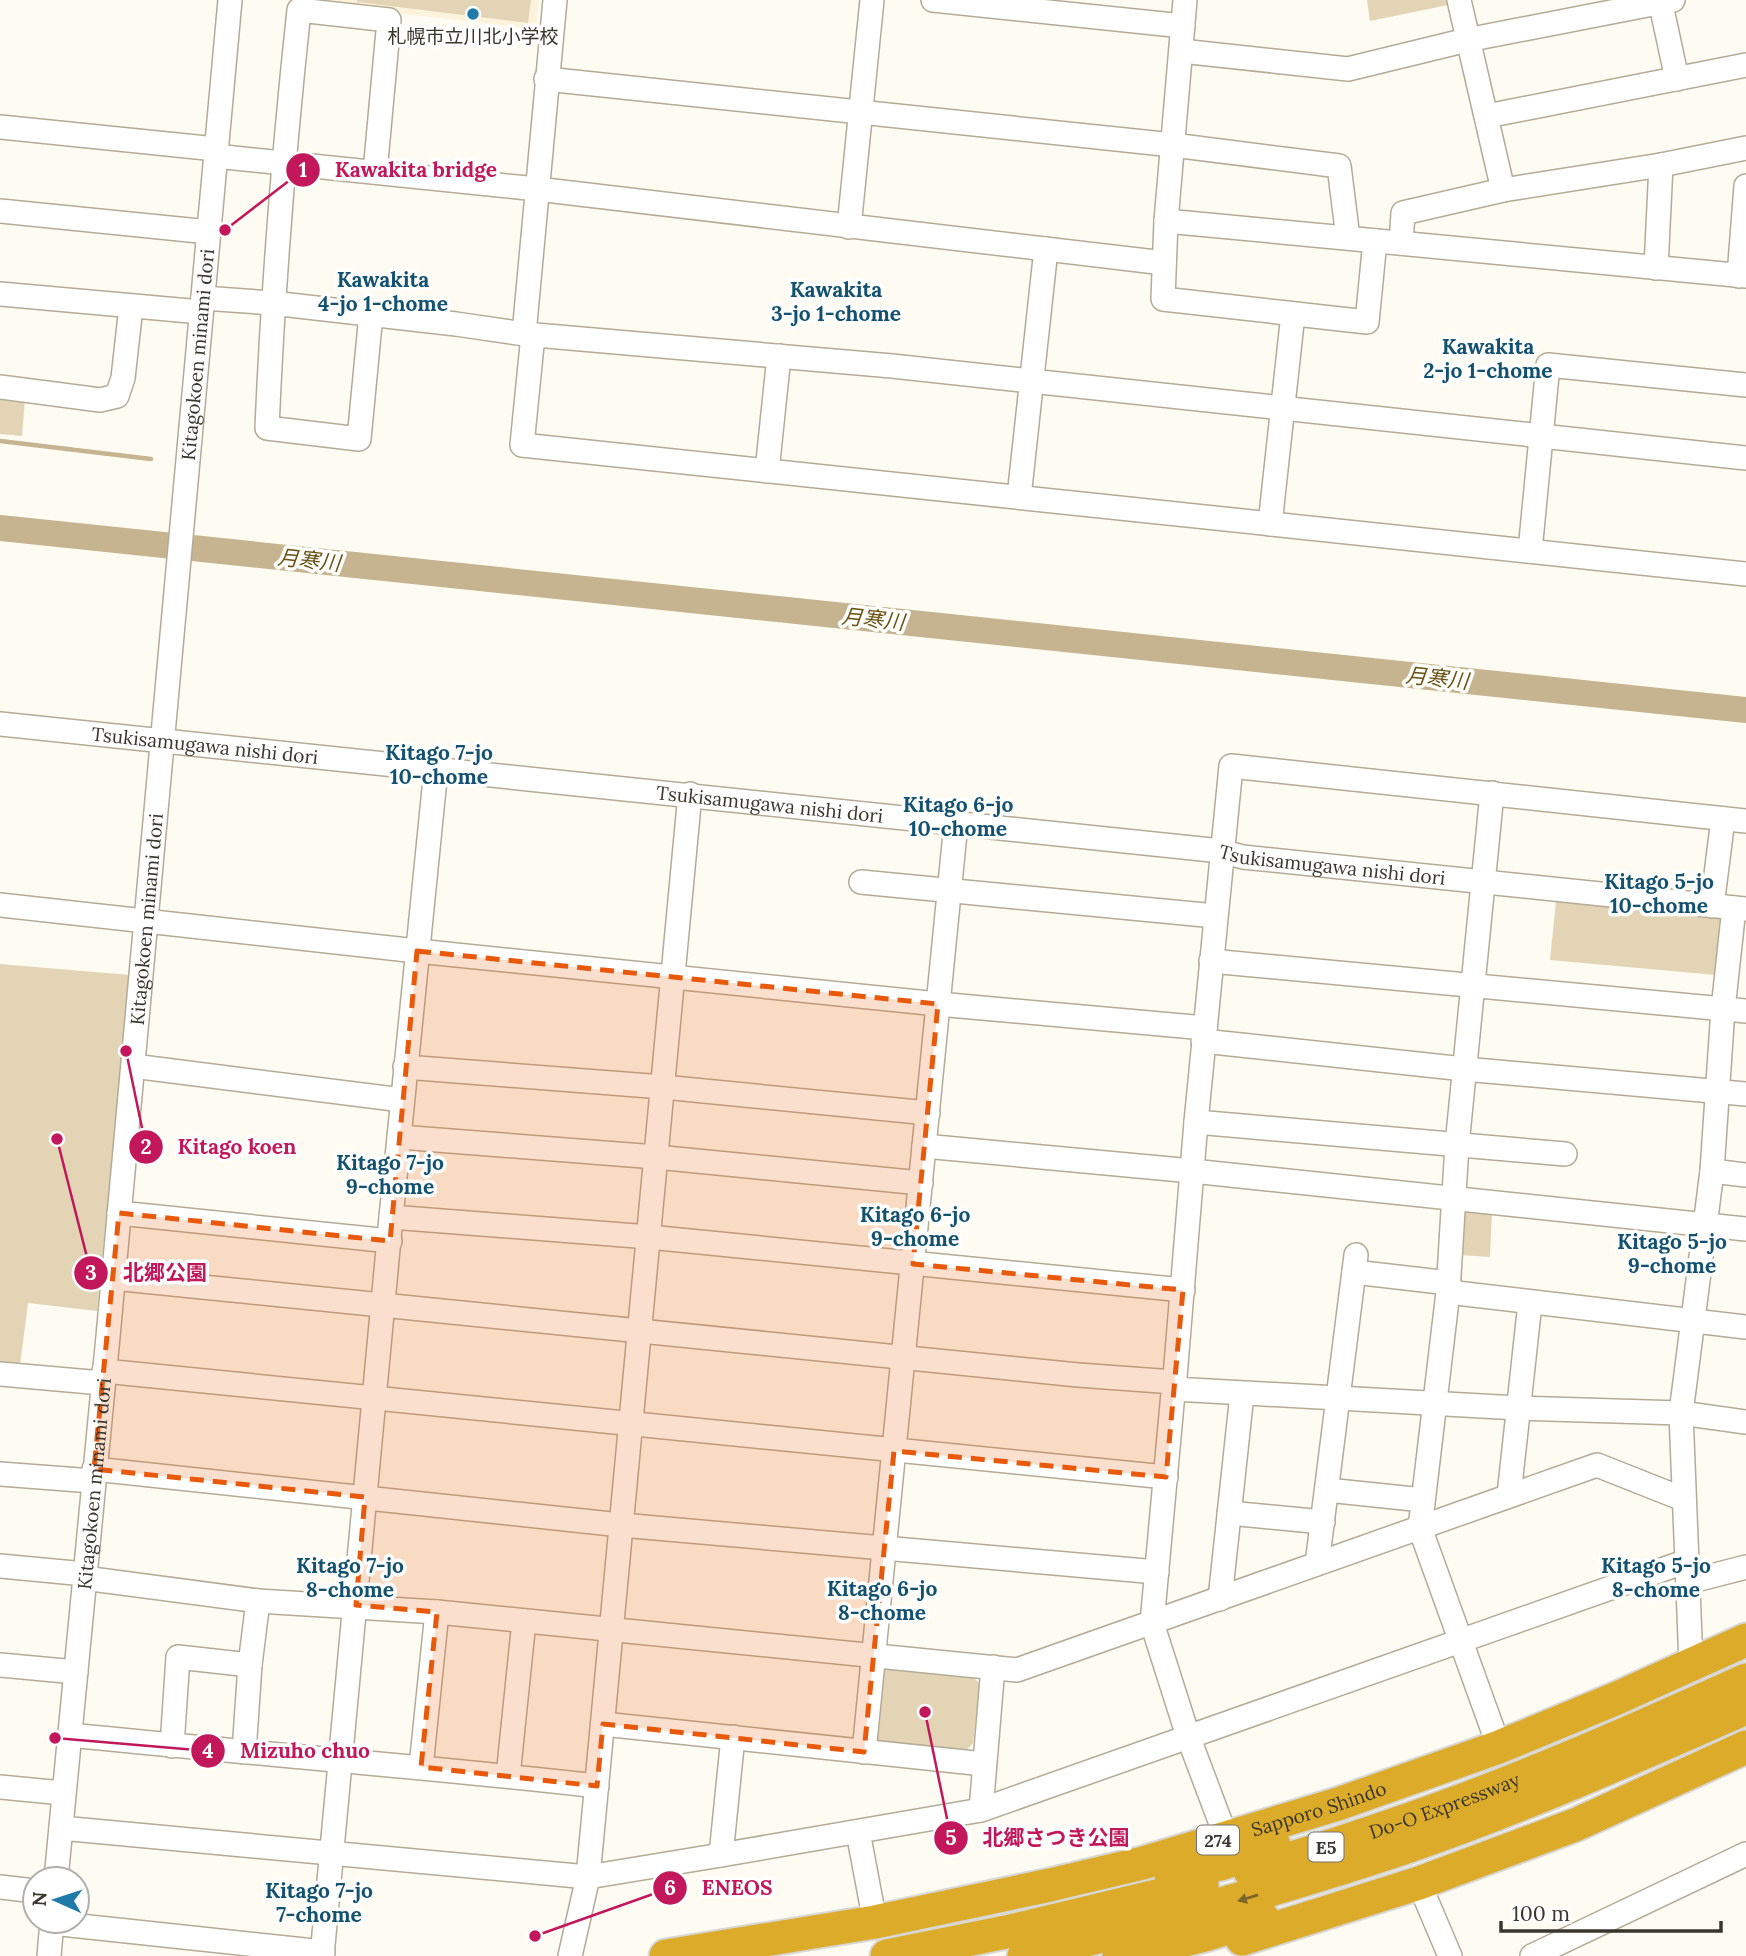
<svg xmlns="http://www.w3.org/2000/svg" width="1746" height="1956" font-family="Lora,'Noto Sans JP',serif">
	<rect width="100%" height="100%" fill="#fefbf2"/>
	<path fill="#fdf3dc" d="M 282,0 L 539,0 L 536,29 Z"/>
	<g fill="#e2d4b5">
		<path d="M 357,0 L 531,0 L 528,23 L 357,2 Z"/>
		<path d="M 1367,0 L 1447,0 L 1448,5 L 1370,21 Z"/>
		<path d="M 0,397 L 25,399 L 22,436 L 0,434 Z"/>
		<path d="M 1556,901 L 1723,918 L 1716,975 L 1550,960 Z"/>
		<path d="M 0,964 L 130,975 L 97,1311 L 28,1303 L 20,1365 L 0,1363 Z"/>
		<path d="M 1466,1211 L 1492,1212 L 1490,1257 L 1461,1255 L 1463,1213 Z"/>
		<path d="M 877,1667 L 974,1678 L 980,1684 L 973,1743 L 965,1752 L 875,1747 Z"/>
	</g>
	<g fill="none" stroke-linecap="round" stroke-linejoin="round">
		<path stroke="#c5b48f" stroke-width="4.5" d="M 0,441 L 151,459"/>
		<path stroke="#c5b48f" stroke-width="26" d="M 0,528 L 1746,710"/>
		<defs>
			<g id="minor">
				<path d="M 933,0 L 1183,26"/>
				<path d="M 1185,0 L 1166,221 L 1163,299 L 1367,322 L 1375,241"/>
				<path d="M 1459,0 L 1503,190"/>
				<path d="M 1660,0 L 1677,79"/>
				<path d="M 1181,51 L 1348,69 L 1467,40 L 1673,0"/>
				<path d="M 546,79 L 1173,145 L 1339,166 L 1348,238"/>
				<path d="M 1487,116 L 1746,65"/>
				<path d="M 0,127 L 216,149"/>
				<path d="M 215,156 L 537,189 L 1164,263"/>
				<path d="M 0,211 L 209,232"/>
				<path d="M 1166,221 L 1746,276"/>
				<path d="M 849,227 L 872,0"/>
				<path d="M 1401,243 L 1403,213 L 1503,190 L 1661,165 L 1746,148"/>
				<path d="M 1656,268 L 1661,165"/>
				<path d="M 1739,276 L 1746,186"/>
				<path d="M 0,294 L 201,312"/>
				<path d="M 203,298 L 272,303 L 456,324 L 524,334 L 892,366 L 1746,458"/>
				<path d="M 371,314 L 359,439 L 267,428 C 273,288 284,149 299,10 L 389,20 L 375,172"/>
				<path d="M 524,334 L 555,0"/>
				<path d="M 533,335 L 522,445 L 1746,574"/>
				<path d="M 0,387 L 100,400 L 117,396 L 123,378 L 131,307"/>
				<path d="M 767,471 L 779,356"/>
				<path d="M 1019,497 L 1046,249"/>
				<path d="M 1270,524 L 1293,314"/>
				<path d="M 1530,551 L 1548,365 L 1746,385"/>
				<path id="s1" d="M 0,724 L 1221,851 L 1243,857 L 1746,909"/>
				<path d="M 1492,793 L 1457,1145 L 1448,1292 L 1420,1528 L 1499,1747"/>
				<path d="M 1746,821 L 1231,766 L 1196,1122 L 1174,1389 L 1518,1408 L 1681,1413 L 1746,1422"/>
				<path d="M 861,882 L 1215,916"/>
				<path d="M 0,905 L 417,951 L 938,1004 L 1205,1028"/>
				<path d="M 1712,906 L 1723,819"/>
				<path d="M 1211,961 L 1746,1011"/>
				<path d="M 1203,1041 L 1464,1069 L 1746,1094"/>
				<path d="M 133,1066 L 402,1100"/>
				<path d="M 405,1067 L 663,1087 L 928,1113"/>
				<path d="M 1196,1122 L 1565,1154"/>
				<path d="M 399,1137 L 656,1157 L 921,1183"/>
				<path d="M 924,1146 L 1192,1171 L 1746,1229"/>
				<path d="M 1712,1171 L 1746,1175"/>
				<path d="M 119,1213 L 390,1241"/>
				<path d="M 391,1217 L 649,1237 L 1183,1290"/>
				<path d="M 1354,1272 L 1449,1283"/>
				<path d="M 113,1278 L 1078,1375 L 1174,1382 L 1152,1623 L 1188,1736 L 1226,1837"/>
				<path d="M 1448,1292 L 1746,1327"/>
				<path d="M 104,1371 L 1166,1477"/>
				<path d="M 0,1374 L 102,1383"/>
				<path d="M 94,1469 L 621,1525 L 1157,1572"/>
				<path d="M 0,1474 L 93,1481"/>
				<path d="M 1327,1490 L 1423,1500"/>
				<path d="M 1509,1495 L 1530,1303"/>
				<path d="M 1229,1513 L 1323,1522"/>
				<path d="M 1317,1564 L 1356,1255"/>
				<path d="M 0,1566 L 85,1574"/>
				<path d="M 84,1578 L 258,1601 L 437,1612 L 1017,1670 L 1597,1465 L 1683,1499"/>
				<path d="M 1688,1582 L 1746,1567"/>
				<path d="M 1220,1599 L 1242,1394"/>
				<path d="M 1691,1664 L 1681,1413 L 1712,1171 L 1723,1009 L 1734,908"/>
				<path d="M 0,1665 L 76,1672"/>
				<path d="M 603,1724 L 984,1764"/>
				<path d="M 70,1735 C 245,1753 421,1766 597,1786"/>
				<path d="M 172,1746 L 178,1657 L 250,1665"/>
				<path d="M 244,1752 L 250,1665 L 258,1601"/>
				<path d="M 864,1752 L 956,823"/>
				<path d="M 421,1767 L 437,1612"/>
				<path d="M 508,1776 L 524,1621"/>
				<path d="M 0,1787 L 63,1793"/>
				<path d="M 981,1810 L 993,1667"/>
				<path d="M 61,1828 L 588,1877 L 721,1855 L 981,1810 L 1687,1561"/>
				<path d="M 858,1832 L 875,1922"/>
				<path d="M 721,1855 L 733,1737"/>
				<path id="s2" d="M 56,1879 C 118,1253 172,626 230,0"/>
				<path d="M 1419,1883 L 1450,1956"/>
				<path d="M 0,1887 L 35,1891"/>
				<path d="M 52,1923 L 323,1952"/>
				<path d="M 49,1956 L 52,1921"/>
				<path d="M 322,1956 L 391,1217 L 436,769"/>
				<path d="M 570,1956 L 588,1877 L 690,794"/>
				<path d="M 1532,1956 L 1746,1854"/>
			</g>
			<g id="highway">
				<path id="s3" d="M 1250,1871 C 1303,1855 1355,1838 1407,1820 C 1523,1780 1635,1730 1746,1680"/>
				<path d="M 1171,1875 L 1221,1864 L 1274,1845"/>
				<path d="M 1242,1939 L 1419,1883 L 1575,1825 L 1746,1747"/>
				<path id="s4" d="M 666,1956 L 875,1922 L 1050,1885 L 1143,1863 L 1338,1804 L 1499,1747 L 1615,1699 L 1746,1640"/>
				<path d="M 887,1956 L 1006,1932 L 1202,1885"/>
				<path d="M 1024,1956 C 1153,1923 1281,1890 1407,1847 C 1523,1807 1634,1757 1746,1708"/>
				<path d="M 1119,1956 L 1205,1935 L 1262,1917"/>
			</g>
		</defs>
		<use href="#minor" stroke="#b4ab97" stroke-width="26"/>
		<use href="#highway" stroke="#d7d7d5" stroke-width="37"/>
		<use href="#minor" stroke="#fff" stroke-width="23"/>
		<use href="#highway" stroke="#dbab29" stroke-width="33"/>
	</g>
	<defs><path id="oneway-solid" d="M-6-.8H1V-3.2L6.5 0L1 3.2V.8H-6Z" transform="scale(1.75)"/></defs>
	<use fill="#7a652b" href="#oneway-solid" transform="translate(1248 1898) rotate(163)"/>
	<path fill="#e8590c" fill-opacity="0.2" stroke="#e8590c" stroke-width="5" stroke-dasharray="14 9" stroke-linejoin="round" d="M 417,951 L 938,1004 L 913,1264 L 1183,1290 L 1166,1477 L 894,1451 L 864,1752 L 603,1724 L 597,1786 L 421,1767 L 437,1612 L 356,1605 L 365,1497 L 94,1469 L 119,1213 L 390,1241 Z"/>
	<circle fill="#1f7aa8" stroke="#fff" stroke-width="2.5" cx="473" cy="14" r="7"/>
	<g text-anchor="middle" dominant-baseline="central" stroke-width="7" stroke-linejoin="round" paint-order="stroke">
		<g fill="#fff" stroke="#74726c" stroke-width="2">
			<rect x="1197" y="1825.5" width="42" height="29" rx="5"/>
			<rect x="1308.5" y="1832.5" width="35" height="29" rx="5"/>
		</g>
		<g font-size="18" font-weight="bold" fill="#39362d">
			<text x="1218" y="1840">274</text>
			<text x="1326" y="1847">E5</text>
		</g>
		<g font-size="19" fill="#39362d" stroke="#fff">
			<text x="473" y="36">札幌市立川北小学校</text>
		</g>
		<g font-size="19" fill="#39362d" stroke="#fff">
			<text stroke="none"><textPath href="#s2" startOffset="1531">Kitagokoen minami dori</textPath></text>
			<text stroke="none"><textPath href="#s1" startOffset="206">Tsukisamugawa nishi dori</textPath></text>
			<text stroke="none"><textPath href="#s1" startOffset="774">Tsukisamugawa nishi dori</textPath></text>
			<text stroke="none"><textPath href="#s1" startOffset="1340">Tsukisamugawa nishi dori</textPath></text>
			<text stroke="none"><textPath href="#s2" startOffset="964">Kitagokoen minami dori</textPath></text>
			<text stroke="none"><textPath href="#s2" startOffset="397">Kitagokoen minami dori</textPath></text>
			<text stroke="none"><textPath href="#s3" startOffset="205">Do-O Expressway</textPath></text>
			<text stroke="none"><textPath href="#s4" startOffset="670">Sapporo Shindo</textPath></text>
		</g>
		<g font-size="21" font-weight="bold" fill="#135171" stroke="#fff">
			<text x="383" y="279">Kawakita<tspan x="383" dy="24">4-jo 1-chome</tspan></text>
			<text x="836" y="289">Kawakita<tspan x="836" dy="24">3-jo 1-chome</tspan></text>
			<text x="1488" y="346">Kawakita<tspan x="1488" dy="24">2-jo 1-chome</tspan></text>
			<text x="439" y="752">Kitago 7-jo<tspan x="439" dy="24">10-chome</tspan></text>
			<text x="958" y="804">Kitago 6-jo<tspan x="958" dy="24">10-chome</tspan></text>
			<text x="1659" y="881">Kitago 5-jo<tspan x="1659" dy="24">10-chome</tspan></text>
			<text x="390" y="1162">Kitago 7-jo<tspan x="390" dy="24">9-chome</tspan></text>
			<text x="915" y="1214">Kitago 6-jo<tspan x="915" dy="24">9-chome</tspan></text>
			<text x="1672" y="1241">Kitago 5-jo<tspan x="1672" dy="24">9-chome</tspan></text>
			<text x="350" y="1565">Kitago 7-jo<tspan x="350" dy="24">8-chome</tspan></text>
			<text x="1656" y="1565">Kitago 5-jo<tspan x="1656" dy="24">8-chome</tspan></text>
			<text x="882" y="1588">Kitago 6-jo<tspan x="882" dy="24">8-chome</tspan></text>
			<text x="319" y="1890">Kitago 7-jo<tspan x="319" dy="24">7-chome</tspan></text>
		</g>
		<g font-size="21" font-style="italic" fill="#6a5211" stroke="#fff">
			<text transform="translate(309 560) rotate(6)">月寒川</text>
			<text transform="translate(873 619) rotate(6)">月寒川</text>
			<text transform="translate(1437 678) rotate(6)">月寒川</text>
		</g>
	</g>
	<path fill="none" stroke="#c2185b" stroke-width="2.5" d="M225 230L303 170M126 1051L146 1147M57 1139L91 1273M55 1738L208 1751M925 1712L951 1838M535 1936L670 1888"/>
	<g fill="#c2185b" stroke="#fff" stroke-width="2.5">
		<circle cx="225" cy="230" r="7"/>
		<circle cx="126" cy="1051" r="7"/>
		<circle cx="57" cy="1139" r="7"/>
		<circle cx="55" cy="1738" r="7"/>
		<circle cx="925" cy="1712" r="7"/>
		<circle cx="535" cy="1936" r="7"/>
		<circle cx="303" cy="170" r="18"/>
		<circle cx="146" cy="1147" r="18"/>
		<circle cx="91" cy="1273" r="18"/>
		<circle cx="208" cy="1751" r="18"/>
		<circle cx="951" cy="1838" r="18"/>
		<circle cx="670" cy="1888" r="18"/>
	</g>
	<g font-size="21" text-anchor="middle" font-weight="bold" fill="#fff">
		<text x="303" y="177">1</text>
		<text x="146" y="1154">2</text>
		<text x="91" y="1280">3</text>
		<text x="208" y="1758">4</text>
		<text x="951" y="1845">5</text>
		<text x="670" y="1895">6</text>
	</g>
	<g font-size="21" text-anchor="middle" font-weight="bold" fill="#c2185b" stroke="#fff" stroke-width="7" stroke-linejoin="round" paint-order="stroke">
		<text x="416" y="177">Kawakita bridge</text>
		<text x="237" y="1154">Kitago koen</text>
		<text x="165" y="1280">北郷公園</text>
		<text x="305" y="1758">Mizuho chuo</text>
		<text x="1056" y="1845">北郷さつき公園</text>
		<text x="737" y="1895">ENEOS</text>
	</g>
	<g transform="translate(56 1900) rotate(273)"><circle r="33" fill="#ffffff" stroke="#b0afab" stroke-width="2"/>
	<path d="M0-5L12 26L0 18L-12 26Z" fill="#1f7aa8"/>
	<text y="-10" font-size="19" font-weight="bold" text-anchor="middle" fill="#39362d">N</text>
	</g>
	<path d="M1501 1921v10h220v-10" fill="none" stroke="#39362d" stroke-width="3.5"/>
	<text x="1512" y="1921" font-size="21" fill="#39362d" stroke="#ffffff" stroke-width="5" paint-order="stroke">100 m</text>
</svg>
